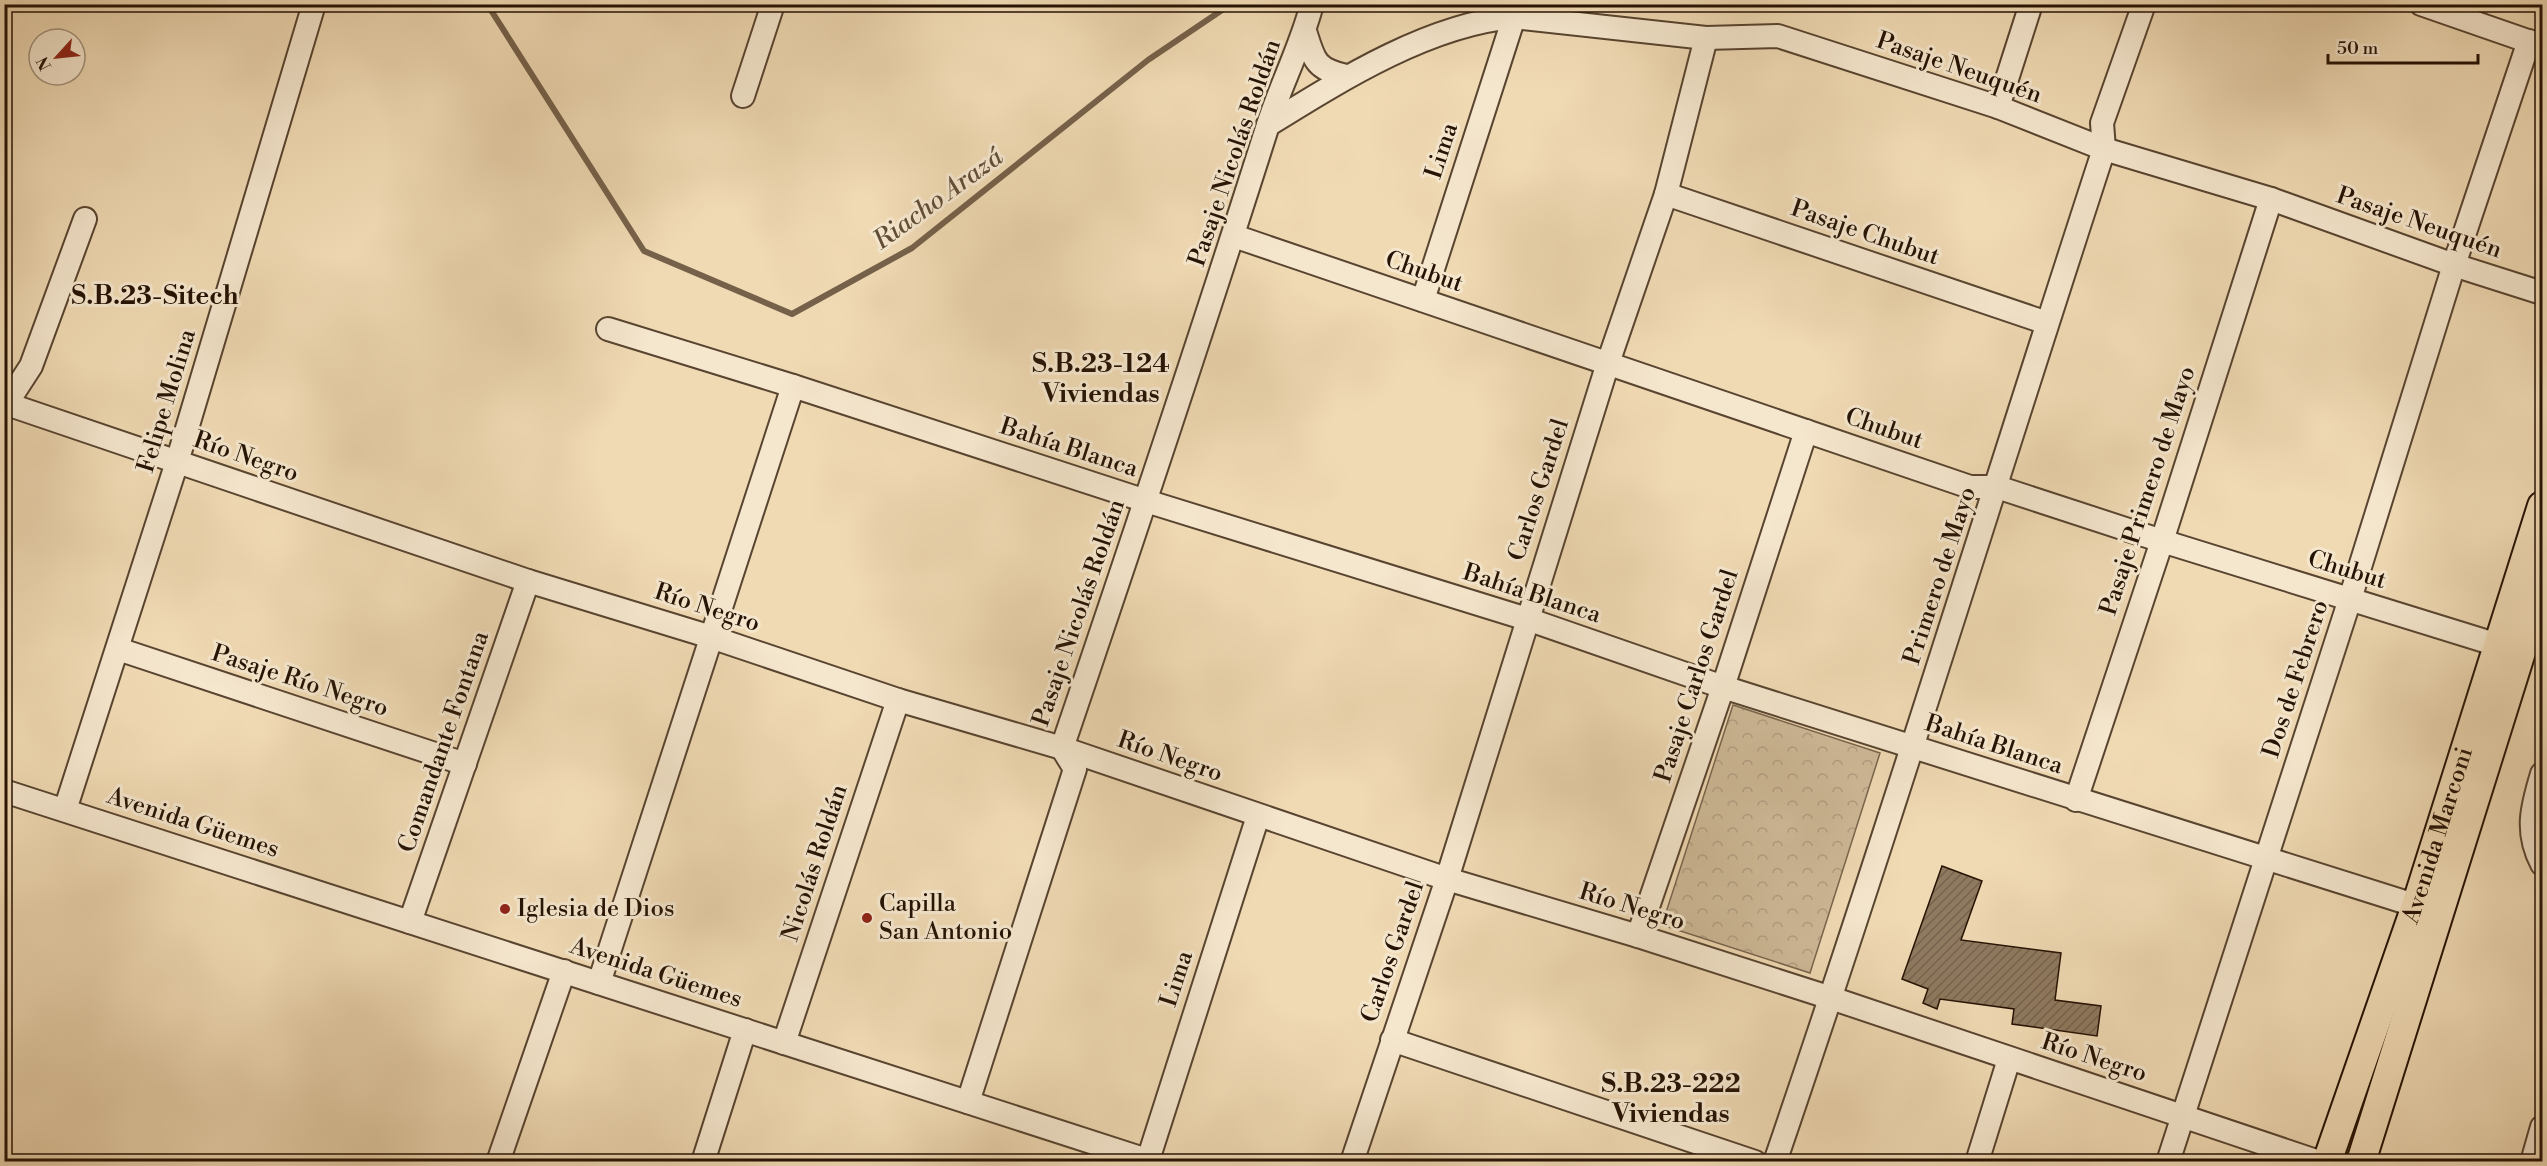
<svg xmlns="http://www.w3.org/2000/svg" width="2547" height="1166" font-family="'Libre Bodoni',serif">
	<defs>
		<pattern id="forest-crowns" width="20" height="18" patternUnits="userSpaceOnUse" patternTransform="scale(1.5)"><rect width="20" height="18" fill="#cdb896"/><path d="M2 6a3 3 0 1 1 6 0M12 15a3 3 0 1 1 6 0" fill="none" stroke="#b09d80"/></pattern>
		<pattern id="building-hatch" width="6" height="6" patternUnits="userSpaceOnUse" patternTransform="scale(1.5)"><rect width="6" height="6" fill="#8f7a60"/><path d="M-1 1l2-2M0 6l6-6M5 7l2-2" fill="none" stroke="#75634d"/></pattern>
	</defs>
	<rect width="100%" height="100%" fill="#f0dab4"/>
	<filter id="stains"><feTurbulence type="fractalNoise" baseFrequency=".00333" numOctaves="4"/><feColorMatrix values="0 0 0 0 .2 0 0 0 0 .09 0 0 0 0 .02 0 0 0 .5 -.17"/></filter>
	<radialGradient id="worn" r=".72"><stop offset=".6" stop-color="#630" stop-opacity="0"/><stop offset="1" stop-color="#630" stop-opacity=".3"/></radialGradient>
	<path fill="url(#forest-crowns)" stroke="#79654d" stroke-width="1.5" d="M 1733,705 L 1880,753 L 1810,973 L 1662,925 Z"/>
	<g fill="none" stroke-linecap="round" stroke-linejoin="round">
		<path stroke="#75614a" stroke-width="6" d="M 487,4 L 644,251 L 792,314 L 912,248 L 1148,60 L 1231,4"/>
	</g>
	<path fill="url(#building-hatch)" stroke="#251204" stroke-width="1.5" d="M 1942,866 L 1982,881 L 1961,940 L 2061,953 L 2055,1000 L 2101,1006 L 2097,1036 L 2012,1024 L 2014,1009 L 1940,999 L 1937,1009 L 1923,1003 L 1928,989 L 1902,979 Z"/>
	<g fill="none" stroke-linecap="round" stroke-linejoin="round">
		<defs>
			<g id="minor">
				<path d="M 2421,4 L 2542,46"/>
				<path d="M 1305,31 C 1314,60 1315,69 1346,76"/>
				<path d="M 743,96 L 773,4"/>
				<path d="M 1998,107 L 2031,4"/>
				<path d="M 1268,125 C 1339,81 1429,24 1514,17 L 1706,38 L 1778,36 L 1998,107 L 2104,149 L 2271,199 L 2454,265 L 2542,293"/>
				<path d="M 1666,194 L 2047,323"/>
				<path d="M 1234,236 L 1970,487 L 1997,487 L 2162,541 L 2514,650"/>
				<path d="M 1423,300 L 1514,17"/>
				<path d="M 608,329 L 793,386 L 1146,501 L 1527,619 L 1723,687 L 2430,910"/>
				<path d="M 4,403 L 528,581 L 711,637 L 898,700 L 1062,748 L 1447,879 L 1638,936 L 1831,998 L 2319,1162"/>
				<path d="M 7,403 L 31,366 L 85,219"/>
				<path d="M 118,649 L 465,764"/>
				<path d="M 1062,748 C 1132,542 1201,336 1267,128 C 1280,86 1301,47 1312,4"/>
				<path d="M 2542,774 C 2532,807 2525,832 2542,864"/>
				<path d="M 4,791 L 1153,1162"/>
				<path d="M 2076,800 L 2162,541 L 2271,199"/>
				<path d="M 65,810 L 177,462 L 314,4"/>
				<path d="M 410,922 L 528,581"/>
				<path d="M 1638,936 L 1723,687 L 1806,431"/>
				<path d="M 599,983 L 793,386"/>
				<path d="M 1392,1040 L 1755,1162"/>
				<path d="M 784,1043 L 898,700"/>
				<path d="M 968,1102 L 1075,769 L 1062,748"/>
				<path d="M 1148,1160 L 1258,816"/>
				<path d="M 498,1162 L 564,971"/>
				<path d="M 703,1162 L 745,1030"/>
				<path d="M 1352,1162 L 1447,879 L 1608,363 L 1666,194 L 1706,38"/>
				<path d="M 1775,1162 C 1890,826 1994,486 2104,149 L 2102,123 L 2144,4"/>
				<path d="M 1977,1162 L 2009,1059"/>
				<path d="M 2168,1162 L 2350,599 L 2454,265 L 2529,41"/>
				<path d="M 2532,1162 L 2542,1127"/>
			</g>
			<g id="major">
				<path id="s1" d="M 2327,1162 L 2416,906 L 2542,506"/>
				<path d="M 2361,1162 L 2542,585"/>
			</g>
		</defs>
		<use href="#minor" stroke="#584430" stroke-width="26"/>
		<use href="#major" stroke="#251204" stroke-width="32"/>
		<use href="#minor" stroke="#f5e7ce" stroke-width="22"/>
		<use href="#major" stroke="#f0dab4" stroke-width="28"/>
	</g>
	<g fill="#8f2418" stroke="#f5e7ce" stroke-width="2">
		<circle cx="505" cy="909" r="6"/>
		<circle cx="867" cy="918" r="6"/>
	</g>
	<g text-anchor="middle" dominant-baseline="central" stroke-width="6" stroke-linejoin="round" paint-order="stroke">
		<g font-size="24" fill="#251204" stroke="#f5e7ce">
			<text transform="translate(1959 68) rotate(19)">Pasaje Neuquén</text>
			<text transform="translate(1442 151) rotate(-72)">Lima</text>
			<text transform="translate(1235 153) rotate(-71)">Pasaje Nicolás Roldán</text>
			<text transform="translate(2419 223) rotate(19)">Pasaje Neuquén</text>
			<text transform="translate(1865 233) rotate(19)">Pasaje Chubut</text>
			<text transform="translate(1424 272) rotate(19)">Chubut</text>
			<text transform="translate(167 401) rotate(-73)">Felipe Molina</text>
			<text transform="translate(1884 429) rotate(19)">Chubut</text>
			<text transform="translate(1069 448) rotate(18)">Bahía Blanca</text>
			<text transform="translate(246 457) rotate(19)">Río Negro</text>
			<text transform="translate(1539 490) rotate(-72)">Carlos Gardel</text>
			<text transform="translate(2148 491) rotate(-72)">Pasaje Primero de Mayo</text>
			<text transform="translate(2347 570) rotate(17)">Chubut</text>
			<text transform="translate(1940 576) rotate(-72)">Primero de Mayo</text>
			<text transform="translate(1532 594) rotate(18)">Bahía Blanca</text>
			<text transform="translate(707 608) rotate(18)">Río Negro</text>
			<text transform="translate(1079 613) rotate(-71)">Pasaje Nicolás Roldán</text>
			<text transform="translate(1697 676) rotate(-72)">Pasaje Carlos Gardel</text>
			<text transform="translate(2296 679) rotate(-72)">Dos de Febrero</text>
			<text transform="translate(300 681) rotate(18)">Pasaje Río Negro</text>
			<text transform="translate(444 742) rotate(-71)">Comandante Fontana</text>
			<text transform="translate(1994 745) rotate(18)">Bahía Blanca</text>
			<text transform="translate(1170 757) rotate(19)">Río Negro</text>
			<text transform="translate(193 823) rotate(18)">Avenida Güemes</text>
			<text stroke="none"><textPath href="#s1" startOffset="345">Avenida Marconi</textPath></text>
			<text transform="translate(815 863) rotate(-72)">Nicolás Roldán</text>
			<text transform="translate(1632 907) rotate(17)">Río Negro</text>
			<text transform="translate(1393 952) rotate(-71)">Carlos Gardel</text>
			<text transform="translate(656 973) rotate(18)">Avenida Güemes</text>
			<text transform="translate(1177 979) rotate(-72)">Lima</text>
			<text transform="translate(2094 1058) rotate(18)">Río Negro</text>
		</g>
		<g font-size="24" fill="#251204" stroke="#f5e7ce" text-anchor="start">
			<text x="879" y="904">Capilla<tspan x="879" dy="28">San Antonio</tspan></text>
			<text x="517" y="909">Iglesia de Dios</text>
		</g>
		<g font-size="26" font-style="italic" fill="#614d38" stroke="#f5e7ce">
			<text transform="translate(938 199) rotate(-36)">Riacho Arazá</text>
		</g>
		<g font-size="26" font-weight="bold" fill="#251204" stroke="#f5e7ce">
			<text x="155" y="296">S.B.23-Sitech</text>
			<text x="1101" y="364">S.B.23-124<tspan x="1101" dy="30">Viviendas</tspan></text>
			<text x="1671" y="1084">S.B.23-222<tspan x="1671" dy="30">Viviendas</tspan></text>
		</g>
	</g>
	<rect width="2547" height="1166" fill="none" stroke="#f0dab4" stroke-width="24"/>
	<rect x="6" y="6" width="2535" height="1154" fill="none" stroke="#251204" stroke-width="3"/>
	<rect x="12" y="12" width="2523" height="1142" fill="none" stroke="#251204" stroke-width="1.5"/>
	<g transform="translate(57 57) rotate(243)"><circle r="28" fill="#f5e7ce" stroke="#a2927d" stroke-width="1.5"/>
	<path d="M0-4.5L10 22L0 15L-10 22Z" fill="#8f2418"/>
	<text y="-9" font-size="16" font-weight="bold" text-anchor="middle" fill="#251204">N</text>
	</g>
	<path d="M2328 54v9h150v-9" fill="none" stroke="#251204" stroke-width="3"/>
	<text x="2337" y="54" font-size="18" fill="#251204" stroke="#f5e7ce" stroke-width="4.5" paint-order="stroke">50 m</text>
	<rect width="100%" height="100%" filter="url(#stains)"/>
	<rect width="100%" height="100%" fill="url(#worn)"/>
</svg>
